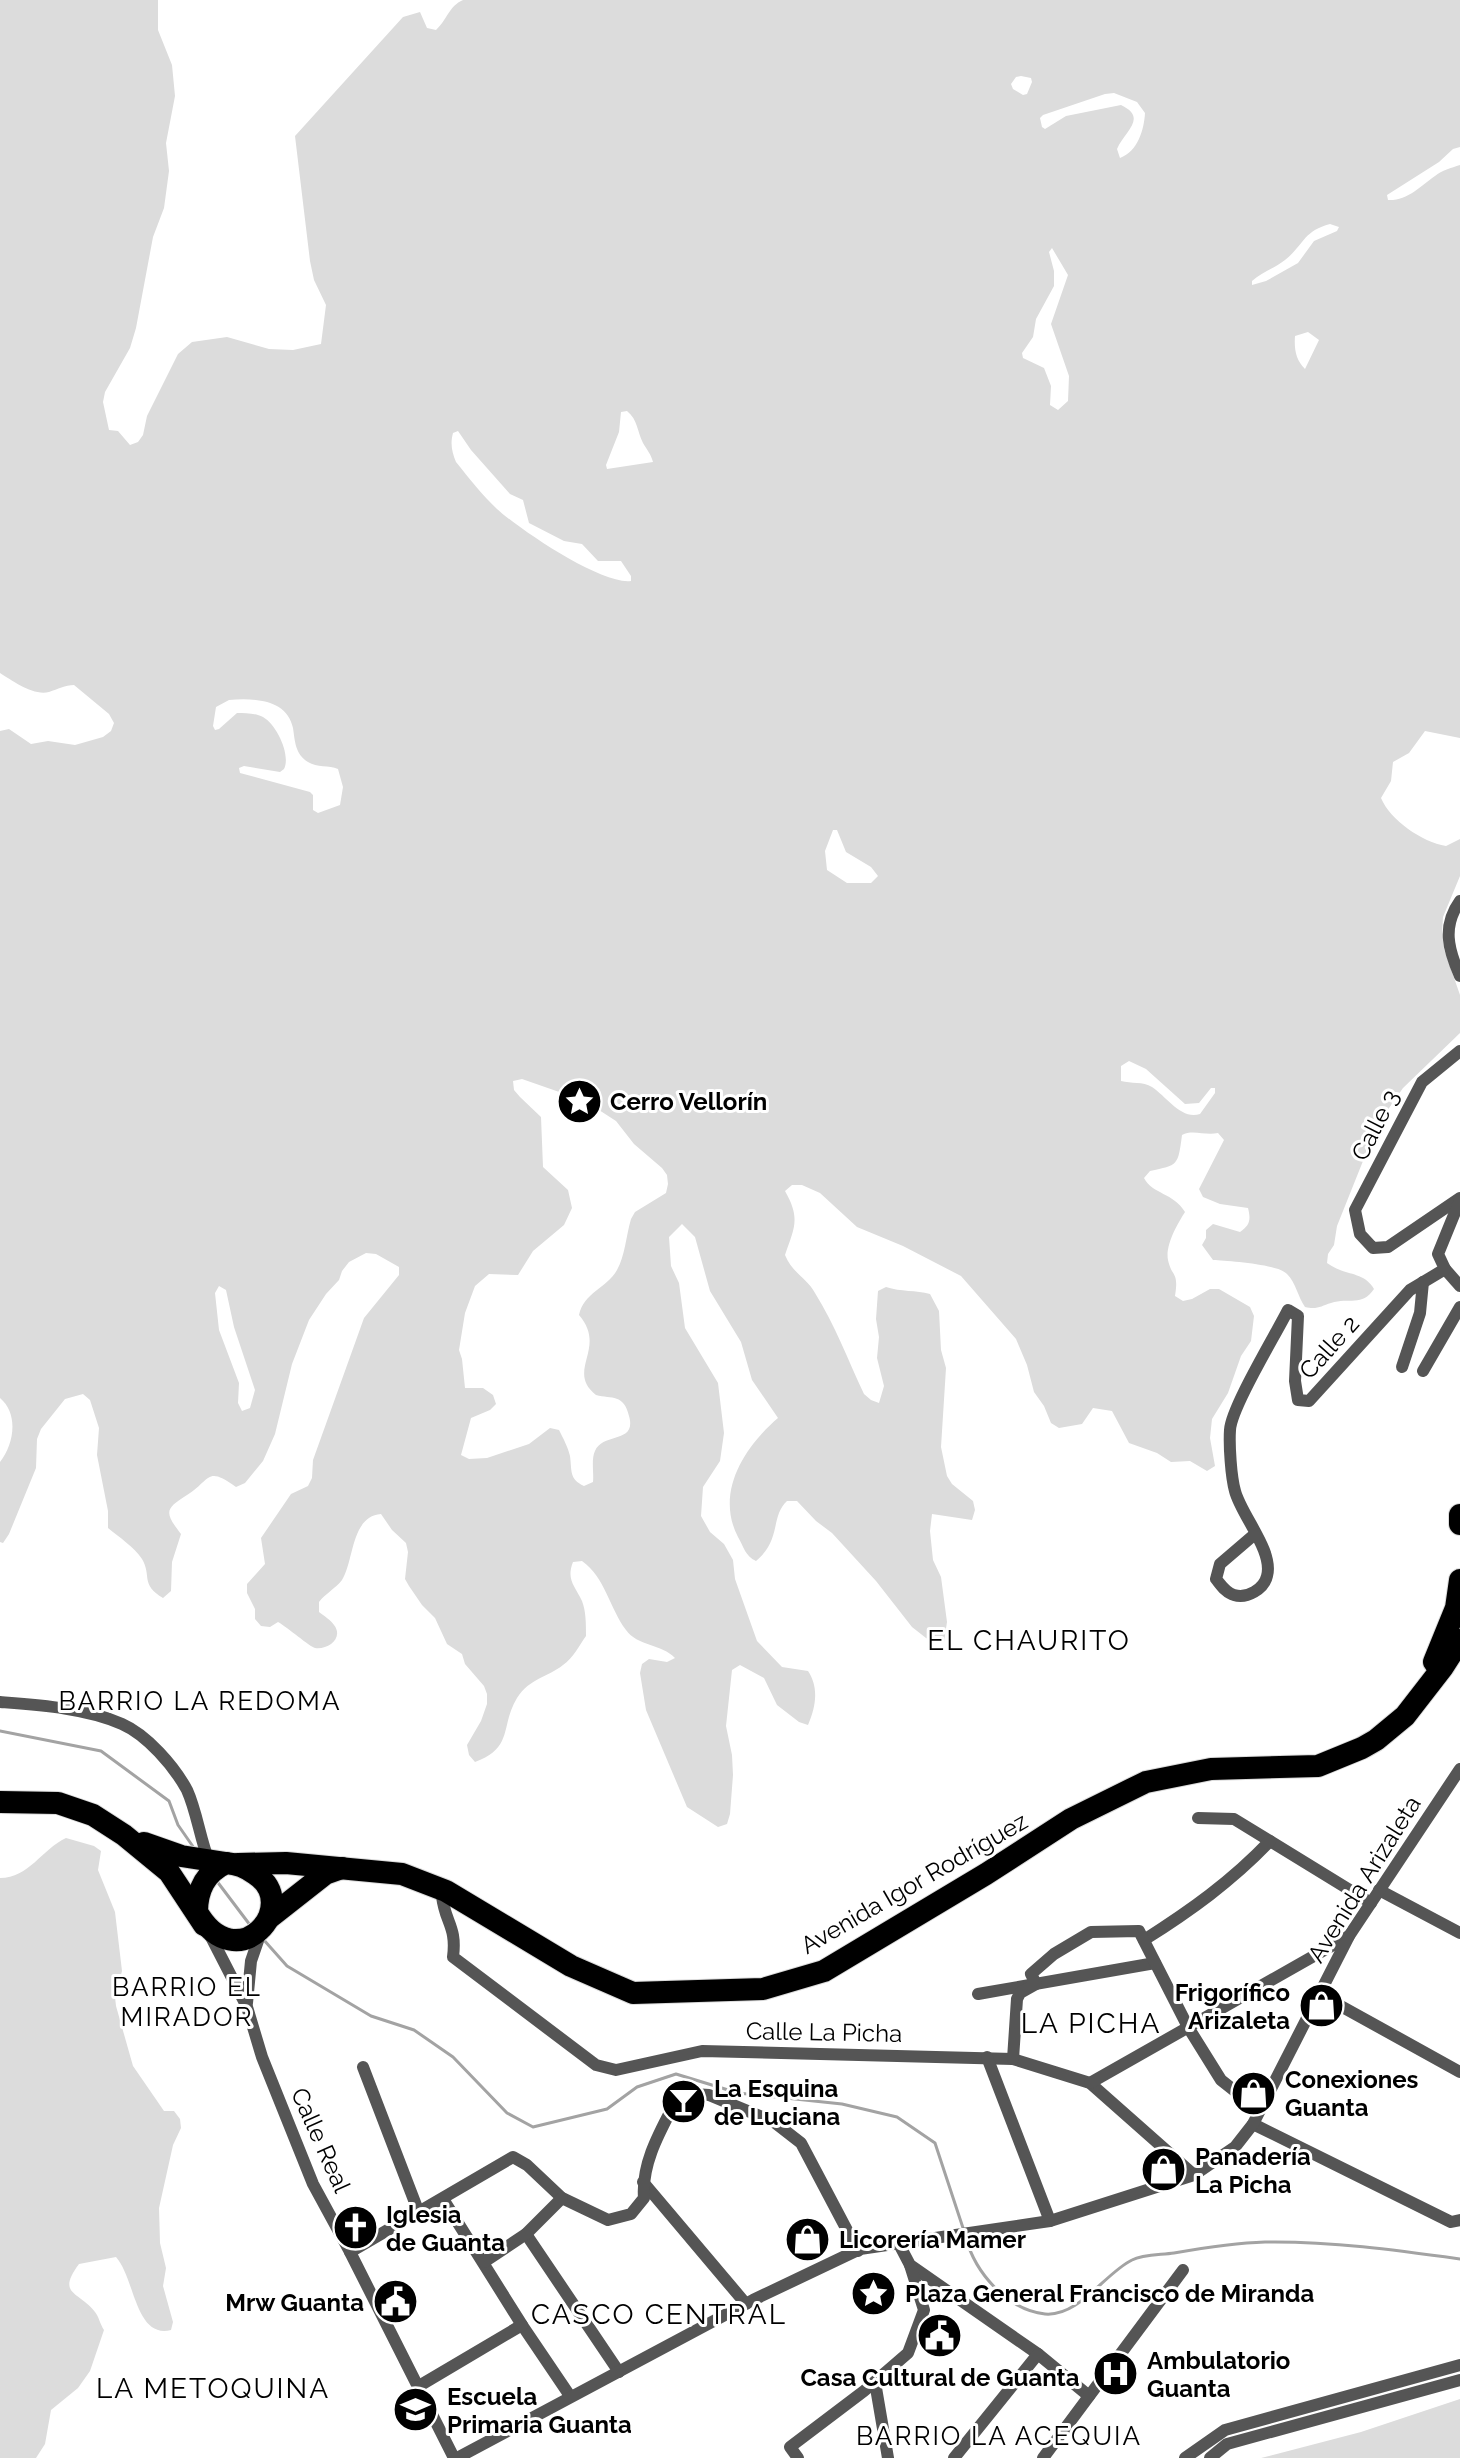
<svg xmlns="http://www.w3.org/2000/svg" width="1460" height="2458" font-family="Raleway,sans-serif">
	<rect width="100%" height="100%" fill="#fff"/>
	<g fill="#dcdcdc" fill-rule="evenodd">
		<path d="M 0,0 L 158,0 L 158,30 L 172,65 L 175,96 L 166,143 L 169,171 L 164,208 L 153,237 L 136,328 L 130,348 L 105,392 L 103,402 L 109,430 L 118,431 L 130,445 L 138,442 L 143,435 L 147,416 L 178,354 L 192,342 L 227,337 L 269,349 L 293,350 L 321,344 L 326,305 L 314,280 L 310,261 L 295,136 L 403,17 L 420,12 L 427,28 L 436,30 C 447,20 449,6 463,0 L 1460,0 L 1460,147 L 1453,149 L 1439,162 L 1387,195 L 1388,200 C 1407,201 1421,186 1435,176 C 1442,170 1451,168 1460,165 L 1460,738 L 1425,731 L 1409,753 L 1393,762 L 1391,781 L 1381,798 C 1390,820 1422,842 1446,846 L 1460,839 L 1460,876 L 1443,917 L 1442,933 L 1444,949 L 1460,995 L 1460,1033 L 1403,1088 L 1387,1111 L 1381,1129 L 1365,1156 L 1337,1226 L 1334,1245 L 1328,1254 L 1327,1263 C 1344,1276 1364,1271 1374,1289 C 1362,1307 1349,1297 1331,1303 C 1321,1306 1317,1310 1305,1307 C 1298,1297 1296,1283 1287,1274 C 1278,1264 1228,1261 1213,1260 L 1202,1245 L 1206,1238 L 1206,1230 L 1213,1224 L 1240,1232 C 1250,1225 1251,1220 1248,1208 L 1220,1204 L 1203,1197 L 1199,1189 L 1224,1140 L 1218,1133 C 1205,1136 1193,1129 1182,1135 C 1178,1166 1178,1165 1150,1171 L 1144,1178 C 1152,1194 1174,1193 1185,1212 C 1178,1223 1165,1245 1168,1260 C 1172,1278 1179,1271 1175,1296 L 1183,1301 L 1192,1299 L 1210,1289 L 1219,1289 L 1250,1307 L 1254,1316 L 1251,1341 L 1241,1356 L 1228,1393 L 1212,1419 L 1210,1438 L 1215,1466 L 1207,1471 L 1190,1461 L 1171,1462 L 1157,1453 L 1129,1443 L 1112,1411 L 1093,1408 L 1082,1424 L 1059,1428 L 1051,1423 L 1044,1406 L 1034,1392 L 1027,1365 L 1016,1339 L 961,1276 L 903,1246 L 857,1227 L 820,1193 L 802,1185 L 792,1185 L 785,1191 C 801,1219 794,1228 785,1255 C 793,1274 807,1278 815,1293 C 835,1325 848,1360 864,1394 L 871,1400 L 879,1403 L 884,1386 L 877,1358 L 879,1337 L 876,1319 L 878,1291 L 886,1287 C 901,1292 916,1290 930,1294 L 939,1311 L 941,1350 L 946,1368 L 941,1447 L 947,1476 L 952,1484 L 973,1501 L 975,1510 L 972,1520 L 932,1514 L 930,1531 L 933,1560 L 941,1577 L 947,1622 L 944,1642 L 934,1642 L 926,1638 L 912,1627 L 876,1581 L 832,1533 L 816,1521 L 797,1501 L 787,1501 C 770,1517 782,1539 756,1561 C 745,1556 744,1547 738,1537 C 715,1493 744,1447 778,1418 L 752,1380 L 741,1342 L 710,1291 L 695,1237 L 682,1224 L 669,1237 L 671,1266 L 679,1283 L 685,1328 L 718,1383 L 724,1433 L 720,1461 L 703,1487 L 701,1516 L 710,1532 L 724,1544 L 733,1560 L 735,1579 L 757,1641 L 782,1667 L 808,1671 C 819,1687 816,1707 808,1725 L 799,1722 L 777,1705 L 764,1678 L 740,1665 L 732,1670 L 726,1726 L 732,1755 L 733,1775 L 730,1814 L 727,1824 L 718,1827 L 687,1807 L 646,1710 L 640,1673 L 642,1664 L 649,1659 L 667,1662 L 675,1658 C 662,1644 637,1646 626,1630 C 610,1609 605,1577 582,1561 L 573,1562 C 566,1580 575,1586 582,1601 C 586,1611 586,1624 586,1636 C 579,1646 573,1658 563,1665 C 548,1677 530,1678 517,1698 C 500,1726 514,1748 475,1762 L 469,1755 L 467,1745 L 481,1721 L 487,1704 L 487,1694 L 484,1686 L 465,1664 L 462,1654 L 447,1644 L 435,1618 L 422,1605 L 409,1586 L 405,1579 L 408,1552 L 406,1543 L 392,1530 L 381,1514 C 351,1516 354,1561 342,1580 C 336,1588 325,1594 319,1602 L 319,1612 C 324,1616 331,1620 334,1625 C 344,1638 328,1650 315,1648 C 310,1647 287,1627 278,1622 L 270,1627 L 261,1626 L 255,1619 L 255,1609 L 247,1593 L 247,1584 L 265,1564 L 261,1538 L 291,1494 L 308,1486 L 312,1478 L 313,1460 L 364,1318 L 399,1275 L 399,1267 L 376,1254 L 366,1253 L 349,1262 L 342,1271 L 339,1280 L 326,1294 L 309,1320 L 292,1364 L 275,1434 L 263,1461 L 245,1483 L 236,1487 C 206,1465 211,1480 187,1495 C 165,1509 164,1512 181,1534 L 172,1562 L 171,1591 L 163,1598 C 140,1584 152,1576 142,1559 C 134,1547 119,1537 108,1528 L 108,1511 L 97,1455 L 99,1428 L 90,1400 L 83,1394 L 65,1399 L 41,1429 L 37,1439 L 36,1468 L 9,1534 L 3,1543 L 0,1542 L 0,1462 C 14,1444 19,1414 0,1398 L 0,731 L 9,729 L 31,744 L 48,741 L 75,745 L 103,737 L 111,731 L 114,723 L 109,714 L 74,685 C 65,685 58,689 49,692 C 33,696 13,681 0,673 ZM 1021,76 L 1031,78 L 1032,82 L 1027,94 L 1023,95 L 1013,89 L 1011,84 L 1016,77 ZM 1114,93 L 1137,102 L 1145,113 C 1144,130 1138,151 1120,158 L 1117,149 C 1125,131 1148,118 1121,105 L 1066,116 L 1045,129 L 1042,127 L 1040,118 L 1043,115 L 1105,94 ZM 1330,224 L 1339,227 L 1337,231 L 1314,241 L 1298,263 L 1266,281 L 1252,285 L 1252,281 C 1262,272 1275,268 1285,260 C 1304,245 1303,231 1330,224 ZM 1052,248 L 1068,275 L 1051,324 L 1069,376 L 1068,401 L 1058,410 L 1050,405 L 1051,386 L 1044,368 L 1023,358 L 1022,353 L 1033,337 L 1036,319 L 1054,286 L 1054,271 L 1049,252 ZM 1308,332 L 1319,340 L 1305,369 C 1296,360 1294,350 1295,336 ZM 627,411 C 638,420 637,431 643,443 C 647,450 651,454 653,462 L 607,469 L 606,465 L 619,432 L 621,412 ZM 458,431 L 471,450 L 510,494 L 523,500 L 529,523 L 564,541 L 582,544 L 598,561 L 621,561 L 631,576 L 631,581 C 601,585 519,529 497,509 C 482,495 469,478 456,462 C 452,452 450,444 453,433 ZM 229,700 C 253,698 287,699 293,728 C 295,741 295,754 308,762 C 317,768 329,765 338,769 L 343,787 L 340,805 L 318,813 L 313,810 L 313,795 L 310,792 L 240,773 L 239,768 L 244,766 L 280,772 L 284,769 C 291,755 277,725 263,717 C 255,713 245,713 237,713 L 219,729 L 215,730 L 213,726 L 216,707 ZM 833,830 L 837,830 L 846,852 L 871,867 L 878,876 L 871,883 L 847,883 L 827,870 L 825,851 ZM 1129,1061 L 1146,1069 L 1185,1104 L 1199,1103 L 1211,1088 L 1215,1088 L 1215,1093 L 1200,1114 C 1181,1120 1167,1097 1152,1087 C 1143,1081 1131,1084 1121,1081 L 1121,1066 ZM 522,1079 L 585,1101 L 616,1121 L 634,1144 L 662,1168 L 667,1175 L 668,1184 L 666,1193 L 635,1212 L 631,1219 C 626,1236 625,1256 617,1270 C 606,1289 584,1292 579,1315 C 608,1349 565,1370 596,1395 C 612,1399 624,1394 629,1416 C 637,1444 603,1432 595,1451 C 591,1459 594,1473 593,1482 L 584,1486 C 569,1479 572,1471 570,1456 C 568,1447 563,1438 559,1430 L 550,1428 L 529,1444 L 487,1458 L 469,1459 L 461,1455 L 471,1418 L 490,1410 L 496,1404 L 493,1395 L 483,1388 L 465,1388 L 462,1359 L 459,1350 L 465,1313 L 475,1286 L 489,1274 L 518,1275 L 533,1251 L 564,1225 L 572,1208 L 568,1190 L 543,1167 L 541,1117 L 520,1097 L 514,1090 L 513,1081 ZM 219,1286 L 226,1290 L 234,1327 L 255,1390 L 250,1408 L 242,1411 L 238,1403 L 239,1383 L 219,1330 L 215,1293 Z"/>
		<path d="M 66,1838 L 94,1846 L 101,1851 L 98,1870 L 115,1912 L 122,1971 L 115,1997 L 116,2006 L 133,2066 L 164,2111 L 174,2111 L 180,2119 L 181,2128 L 173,2145 L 159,2208 L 160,2243 L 166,2268 L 163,2286 L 173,2322 L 171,2330 C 135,2339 135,2278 116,2257 L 79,2264 C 56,2295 79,2291 95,2312 C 99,2317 100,2324 104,2330 L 90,2371 L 78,2388 L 51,2410 L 45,2444 L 36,2458 L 0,2458 L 0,1878 C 29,1878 42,1849 66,1838 Z"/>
		<path d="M 1460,2399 L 1460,2458 L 1261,2458 L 1361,2432 Z"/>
	</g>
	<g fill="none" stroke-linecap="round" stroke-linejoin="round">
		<g stroke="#a3a3a3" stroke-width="3">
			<path d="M 0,1731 L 101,1751 L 169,1801 L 178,1825 L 194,1848"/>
			<path d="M 216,1880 L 250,1925"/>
			<path d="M 263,1939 L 287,1966 L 371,2016 L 414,2030 L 453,2057 L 507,2113 L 533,2127 L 607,2109 L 637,2087 L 676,2074 L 738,2093 L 842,2104 L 897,2117 L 935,2143 L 964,2231"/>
			<path d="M 966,2238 C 975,2272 1007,2310 1045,2314 C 1079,2317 1105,2273 1132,2260 C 1143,2254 1161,2255 1174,2253 C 1203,2248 1235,2243 1265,2242 C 1330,2241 1396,2250 1460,2259"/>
		</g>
		<defs>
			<g id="highway">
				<path d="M 1460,1515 L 1460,1524"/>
				<path d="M 1434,1662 L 1456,1608 L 1460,1580"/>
				<path d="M 0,1802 L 58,1803 L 93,1815 L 124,1835 L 169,1872 L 204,1925"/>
				<path d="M 144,1843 L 181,1856 L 226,1863"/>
				<path d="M 226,1863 C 238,1864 245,1867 255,1874 C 303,1905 237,1981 197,1912 C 197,1890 205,1873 226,1863 Z"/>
				<path d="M 238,1864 L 286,1863 L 402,1874 L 446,1891 L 571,1966 L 633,1993 L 763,1989 L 824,1971 L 986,1874 L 1071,1819 L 1146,1782 L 1211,1769 L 1318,1766 L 1362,1748 L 1376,1740 L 1405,1716 L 1443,1667 L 1460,1640"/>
				<path d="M 269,1918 L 325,1874 L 342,1868"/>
			</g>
		</defs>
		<use href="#highway" stroke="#dbdbdb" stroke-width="24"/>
		<g stroke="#555" stroke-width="12">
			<path d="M 1460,901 C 1442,926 1448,949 1460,976"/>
			<path d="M 1460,1051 L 1422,1082 L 1355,1210 L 1360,1234 L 1373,1248 L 1388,1247 L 1460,1198"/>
			<path d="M 1445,1269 L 1460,1286"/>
			<path d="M 1402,1367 L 1420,1313 L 1423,1282"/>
			<path d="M 1423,1371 L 1460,1307"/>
			<path d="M 1255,1534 L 1220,1564 L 1216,1579 C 1221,1585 1226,1593 1234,1595 C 1247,1599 1264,1589 1267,1576 C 1274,1551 1241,1515 1235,1491 C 1231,1477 1229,1445 1230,1430 C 1231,1408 1276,1334 1288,1310 L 1298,1316 L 1295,1381 L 1298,1400 L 1309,1401 L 1410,1290 L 1445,1269 L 1438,1254 L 1460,1200"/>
			<path d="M 0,1702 C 39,1705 86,1708 122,1724 C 147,1735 174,1766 187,1790 C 197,1812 200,1839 209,1861"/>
			<path d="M 1198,1818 L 1234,1819 L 1371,1903"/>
			<path d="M 1379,1890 L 1460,1933"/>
			<path d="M 446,1891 L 442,1896 C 445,1923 457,1926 453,1957 L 596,2065 L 616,2070 L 702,2051 L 1013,2059 L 1090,2083 L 1194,2175"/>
			<path d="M 210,1935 L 247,2007 L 262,2057 L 313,2184 L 350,2252 L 454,2458"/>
			<path d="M 1144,1940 C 1190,1911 1232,1881 1270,1841"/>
			<path d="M 978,1994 L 1155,1963"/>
			<path d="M 1319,1994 L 1460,2072"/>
			<path d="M 247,2003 L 251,1961 L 261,1932"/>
			<path d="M 987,2057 L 1050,2221"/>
			<path d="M 1013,2059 L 1017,1999 L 1020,1993 L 1036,1984 L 1031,1974 L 1054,1954 L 1091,1932 L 1139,1931 L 1188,2027 L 1221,2080 L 1259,2110"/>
			<path d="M 363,2067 L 419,2213"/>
			<path d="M 1090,2083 L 1349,1936"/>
			<path d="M 1253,2124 L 1451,2222 L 1460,2220"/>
			<path d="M 643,2182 L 746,2304"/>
			<path d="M 443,2199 L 522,2325 L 570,2396"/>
			<path d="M 526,2234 L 619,2372"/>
			<path d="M 899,2244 L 910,2265 L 1038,2354 L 1089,2396"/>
			<path d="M 350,2252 L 513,2157 L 527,2165 L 562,2198 L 608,2220 L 631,2214 L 644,2198 C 641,2160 664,2125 680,2093 L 709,2095 L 774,2122 L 801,2143 L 858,2251"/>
			<path d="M 484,2262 L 526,2234 L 562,2198"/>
			<path d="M 875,2382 L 888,2458"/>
			<path d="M 419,2386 L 522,2325"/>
			<path d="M 457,2458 L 753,2300 L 860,2249 L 1050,2221 L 1194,2175 L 1235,2147 L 1253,2124 L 1349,1936 L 1460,1769"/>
			<path d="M 798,2458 L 790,2447 L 864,2391 L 908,2353 L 924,2310 L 910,2265"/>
			<path d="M 954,2458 L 1038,2354"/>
			<path d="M 1043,2458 L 1183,2270"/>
			<path d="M 1185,2458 L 1225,2430 L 1460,2365"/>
			<path d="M 1210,2458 L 1227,2444 L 1460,2380"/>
		</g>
		<use href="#highway" stroke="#000" stroke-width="22"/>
	</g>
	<defs>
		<symbol id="sight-disc" viewBox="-11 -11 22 22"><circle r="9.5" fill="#000" stroke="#fff"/><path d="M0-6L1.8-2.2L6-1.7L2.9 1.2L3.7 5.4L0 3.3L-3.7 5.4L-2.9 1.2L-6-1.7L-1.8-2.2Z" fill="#fff"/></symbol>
		<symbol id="shop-disc" viewBox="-11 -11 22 22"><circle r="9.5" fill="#000" stroke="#fff"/><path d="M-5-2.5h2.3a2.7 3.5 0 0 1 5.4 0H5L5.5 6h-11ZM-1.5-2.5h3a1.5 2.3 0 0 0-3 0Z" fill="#fff"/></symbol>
		<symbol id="bar-disc" viewBox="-11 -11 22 22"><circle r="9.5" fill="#000" stroke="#fff"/><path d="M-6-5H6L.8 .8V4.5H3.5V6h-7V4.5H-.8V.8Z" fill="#fff"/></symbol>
		<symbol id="church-disc" viewBox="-11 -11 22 22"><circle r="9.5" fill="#000" stroke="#fff"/><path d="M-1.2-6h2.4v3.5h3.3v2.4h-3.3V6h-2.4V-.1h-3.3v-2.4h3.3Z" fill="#fff"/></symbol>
		<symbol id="civic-disc" viewBox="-11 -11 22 22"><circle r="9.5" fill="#000" stroke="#fff"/><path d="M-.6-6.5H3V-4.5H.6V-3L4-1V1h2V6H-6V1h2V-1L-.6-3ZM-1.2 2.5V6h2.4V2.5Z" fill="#fff"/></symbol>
		<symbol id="hospital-disc" viewBox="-11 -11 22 22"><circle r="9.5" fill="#000" stroke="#fff"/><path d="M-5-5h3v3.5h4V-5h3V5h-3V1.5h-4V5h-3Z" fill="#fff"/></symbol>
		<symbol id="school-disc" viewBox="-11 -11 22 22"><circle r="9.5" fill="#000" stroke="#fff"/><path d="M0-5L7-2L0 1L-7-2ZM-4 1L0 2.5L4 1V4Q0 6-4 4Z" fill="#fff"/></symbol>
	</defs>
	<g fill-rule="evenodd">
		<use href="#sight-disc" x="554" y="1076" width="51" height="51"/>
		<use href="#shop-disc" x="1296" y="1980" width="51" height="51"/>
		<use href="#shop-disc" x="1228" y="2068" width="51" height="51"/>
		<use href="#bar-disc" x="658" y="2076" width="51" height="51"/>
		<use href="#shop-disc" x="1138" y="2144" width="51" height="51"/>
		<use href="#church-disc" x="330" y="2202" width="51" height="51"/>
		<use href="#shop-disc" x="782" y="2214" width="51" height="51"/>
		<use href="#sight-disc" x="848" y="2268" width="51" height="51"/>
		<use href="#civic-disc" x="370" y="2276" width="51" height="51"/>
		<use href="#civic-disc" x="914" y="2310" width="51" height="51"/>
		<use href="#hospital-disc" x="1090" y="2348" width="51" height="51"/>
		<use href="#school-disc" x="390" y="2384" width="51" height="51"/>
	</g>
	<g text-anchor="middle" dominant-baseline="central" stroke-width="6" stroke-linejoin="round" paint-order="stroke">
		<g font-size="24" font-weight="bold" fill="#000" stroke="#fff" text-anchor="start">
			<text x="610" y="1101">Cerro Vellorín</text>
			<text x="1290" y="1992" text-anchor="end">Frigorífico<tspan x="1290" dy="28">Arizaleta</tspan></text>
			<text x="1285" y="2079">Conexiones<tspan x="1285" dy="28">Guanta</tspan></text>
			<text x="714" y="2088">La Esquina<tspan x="714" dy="28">de Luciana</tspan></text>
			<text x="1195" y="2156">Panadería<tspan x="1195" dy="28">La Picha</tspan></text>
			<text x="386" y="2214">Iglesia<tspan x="386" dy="28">de Guanta</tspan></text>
			<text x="839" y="2239">Licorería Mamer</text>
			<text x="905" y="2293">Plaza General Francisco de Miranda</text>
			<text x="364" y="2302" text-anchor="end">Mrw Guanta</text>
			<text x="1147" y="2360">Ambulatorio<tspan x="1147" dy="28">Guanta</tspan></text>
			<text x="940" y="2377" text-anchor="middle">Casa Cultural de Guanta</text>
			<text x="447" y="2396">Escuela<tspan x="447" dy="28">Primaria Guanta</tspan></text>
		</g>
		<g font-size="24" fill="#000" stroke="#fff">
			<text transform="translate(1375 1125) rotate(-63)">Calle 3</text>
			<text transform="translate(1329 1347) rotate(-48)">Calle 2</text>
			<text transform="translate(1364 1879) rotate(-58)">Avenida Arizaleta</text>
			<text transform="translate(914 1883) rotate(-30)">Avenida Igor Rodríguez</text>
			<text transform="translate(824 2032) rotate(1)">Calle La Picha</text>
			<text transform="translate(321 2140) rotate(66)">Calle Real</text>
		</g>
		<g font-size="26" letter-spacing="2" fill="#000" stroke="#fff">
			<text x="200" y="1701">BARRIO LA REDOMA</text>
			<text x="187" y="1987">BARRIO EL<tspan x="187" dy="30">MIRADOR</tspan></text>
			<text x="999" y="2436">BARRIO LA ACEQUIA</text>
		</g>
		<g font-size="28" letter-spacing="2" fill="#000" stroke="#fff">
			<text x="1029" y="1640">EL CHAURITO</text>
			<text x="1091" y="2023">LA PICHA</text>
			<text x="659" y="2314">CASCO CENTRAL</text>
			<text x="213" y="2388">LA METOQUINA</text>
		</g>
	</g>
</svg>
